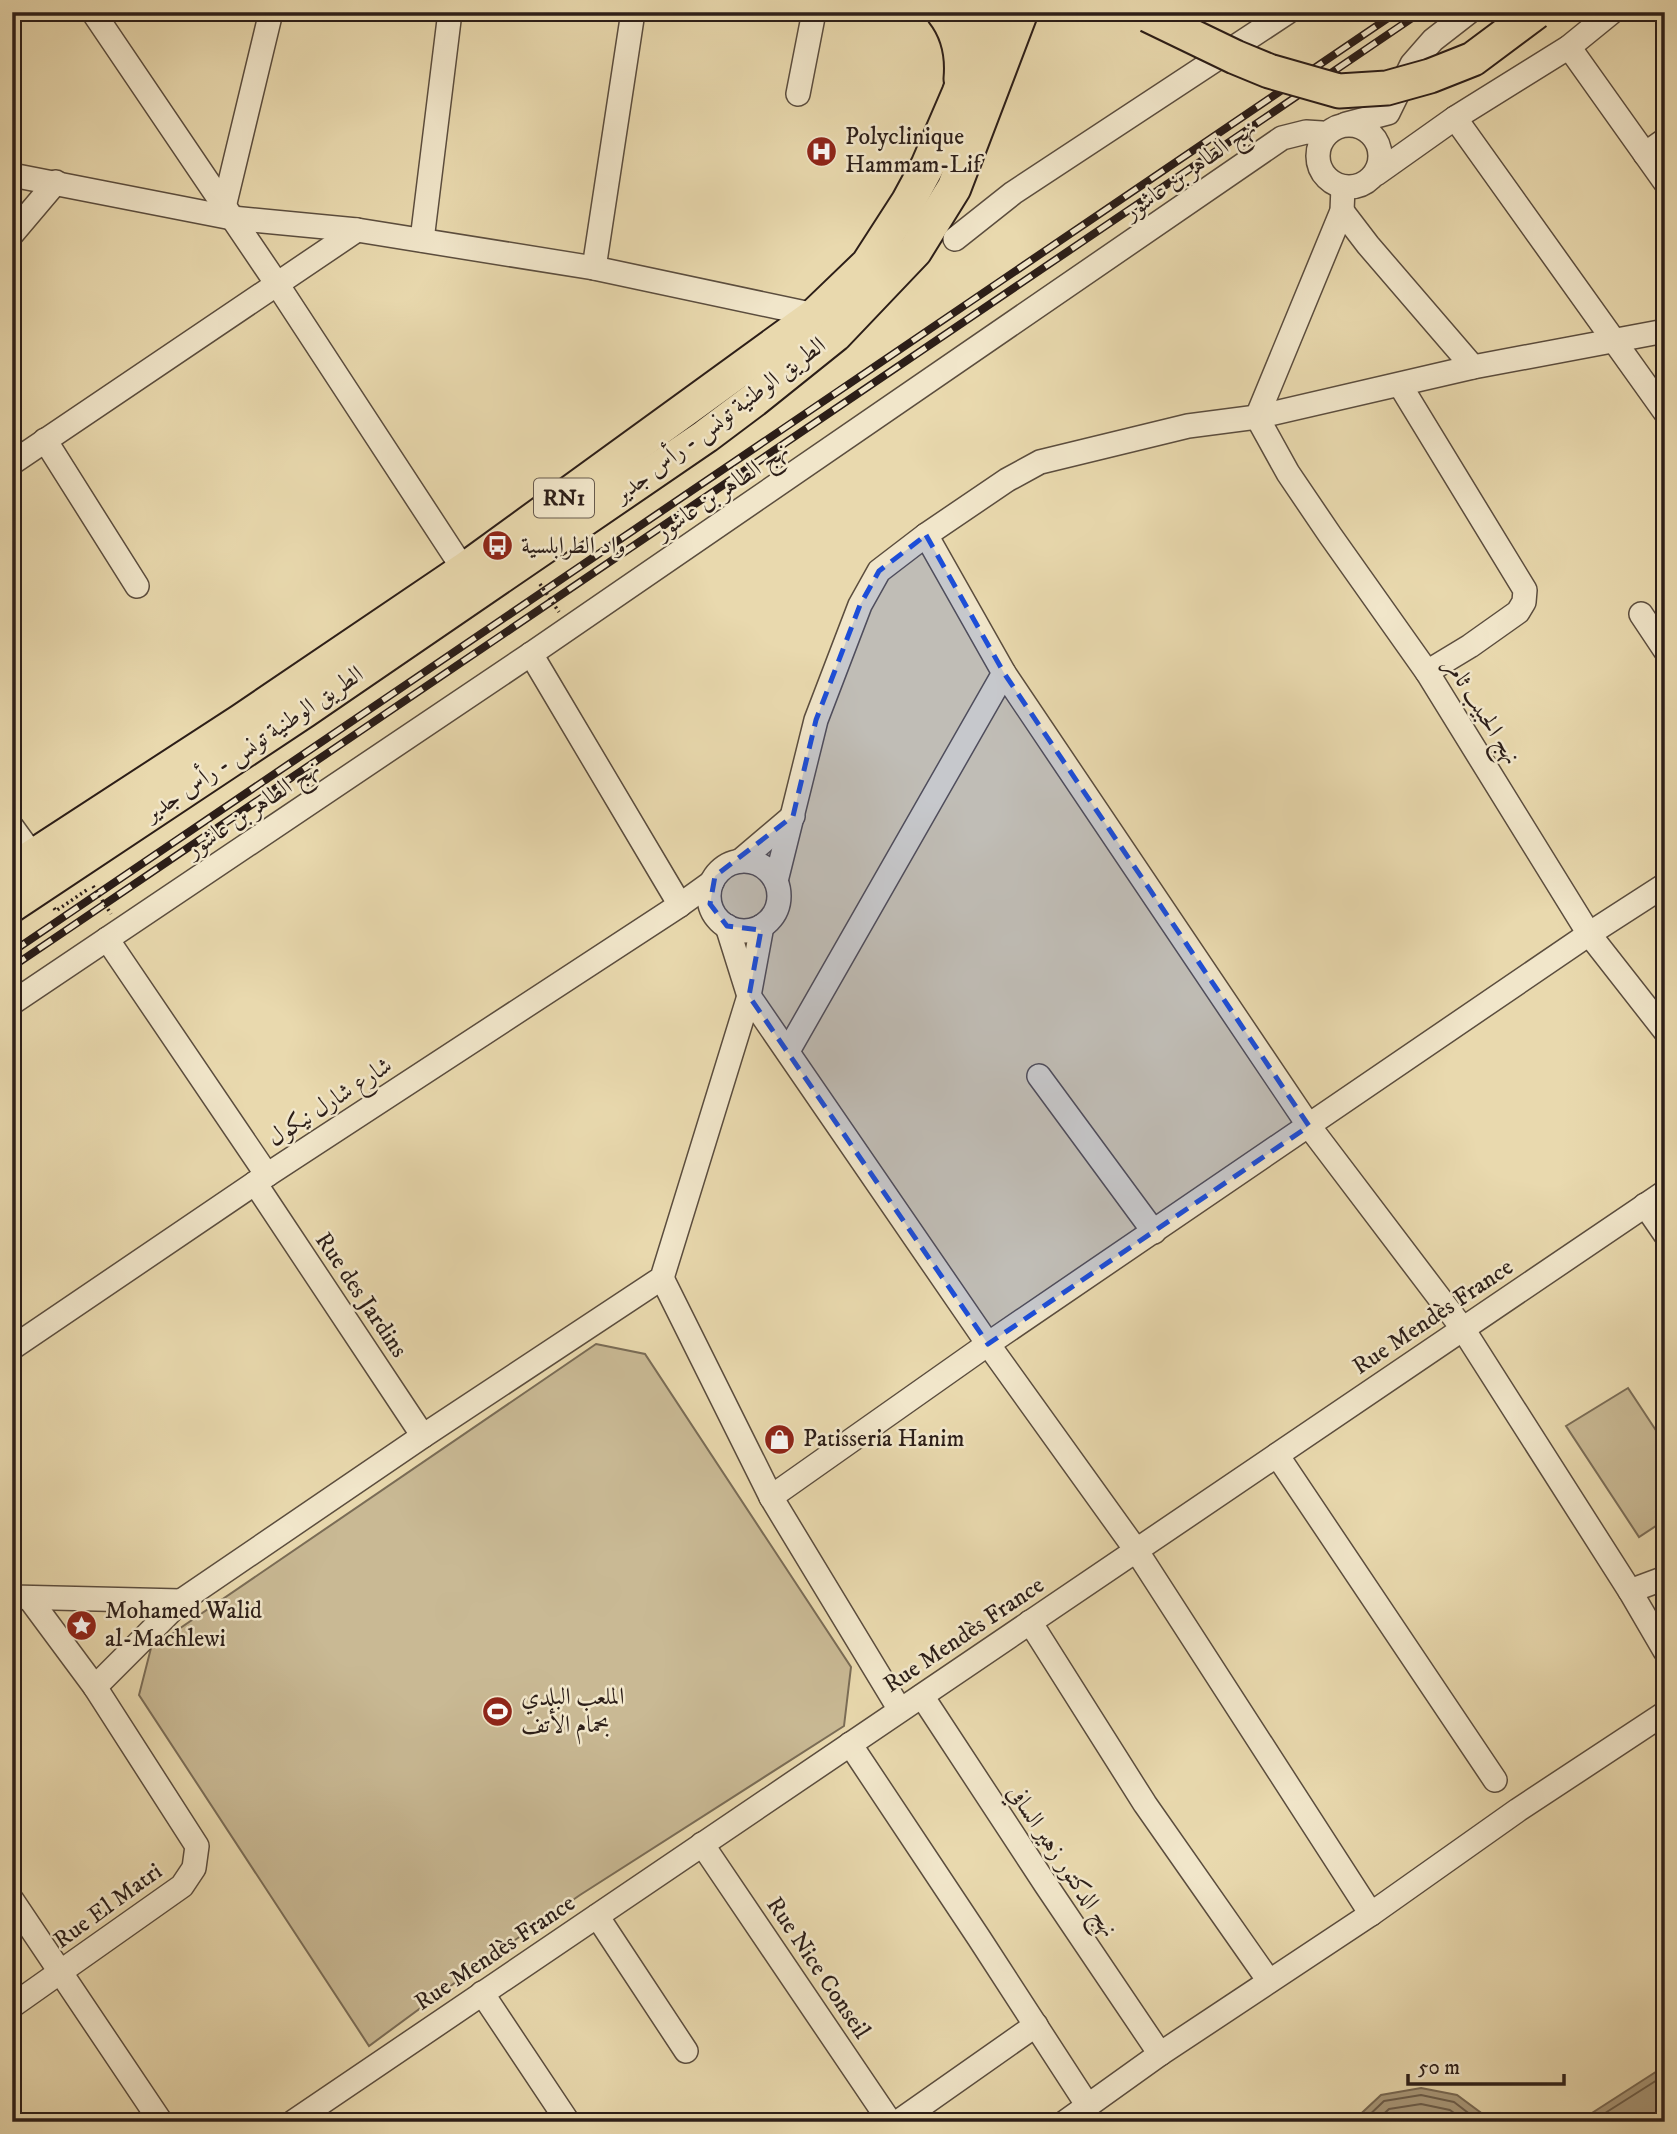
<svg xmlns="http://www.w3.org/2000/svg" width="1677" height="2134" font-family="'IM FELL DW Pica',Amiri,serif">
	<rect width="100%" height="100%" fill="#e9d9ae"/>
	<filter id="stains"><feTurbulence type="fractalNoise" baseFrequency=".00286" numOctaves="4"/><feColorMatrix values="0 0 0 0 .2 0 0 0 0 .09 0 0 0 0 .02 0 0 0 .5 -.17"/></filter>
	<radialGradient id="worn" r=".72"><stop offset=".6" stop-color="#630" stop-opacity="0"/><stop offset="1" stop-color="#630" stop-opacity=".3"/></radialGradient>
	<g fill="#c9b994" stroke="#7a6c56" stroke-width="2">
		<path d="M 596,1344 L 645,1354 L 851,1667 L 844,1726 L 580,1895 L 479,1965 L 369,2046 L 139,1695 L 151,1648 Z"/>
		<path d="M 1628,1388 L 1665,1444 L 1665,1520 L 1639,1537 L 1566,1426 Z"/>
	</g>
	<g fill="#a9997b" stroke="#776853" stroke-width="2">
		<path d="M 1665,2066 L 1665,2122 L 1578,2122 Z"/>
		<path d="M 1421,2088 L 1457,2095 L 1488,2118 L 1482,2122 L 1352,2122 L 1381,2095 Z"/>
	</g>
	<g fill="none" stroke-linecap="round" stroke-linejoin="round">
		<g stroke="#6a5c4a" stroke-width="2">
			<path d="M 1362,2122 L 1384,2101 L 1421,2095 L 1454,2102 L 1480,2122"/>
			<path d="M 1375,2122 L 1389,2109 L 1421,2104 L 1450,2110 L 1466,2122"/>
			<path d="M 1591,2122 L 1665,2075"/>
		</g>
		<defs>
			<g id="minor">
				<path d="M 93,12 L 277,284 L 464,570"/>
				<path d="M 1569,47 L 1665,182"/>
				<path d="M 798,94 L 814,12"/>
				<path d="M 1455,118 L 1665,412"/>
				<path d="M 1346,124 L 1388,113 L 1412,64 L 1433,40 L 1469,12"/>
				<circle cx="1349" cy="156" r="31"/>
				<path d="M 1645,154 L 1665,140"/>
				<path d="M 1376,174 L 1455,118 L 1569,47 L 1612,12"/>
				<path d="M 12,175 L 232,218 L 357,230 L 594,268 L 815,315"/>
				<path d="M 1343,187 L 1342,211 L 1257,417 L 1288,473 L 1330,535 L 1427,672 L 1589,934 L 1665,1031"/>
				<path d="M 224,207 L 271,12"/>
				<path d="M 1342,211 L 1368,245 L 1473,367"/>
				<path d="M 12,234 L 56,182"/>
				<path d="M 955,239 L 1013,193 L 1288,12"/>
				<path d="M 422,240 L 450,12"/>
				<path d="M 594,268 L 633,12"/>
				<path d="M 1400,385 L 1525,590 L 1524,602 L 1518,612 L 1470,646 L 1427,672"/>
				<path d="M 45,440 L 137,586"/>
				<path d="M 12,463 L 357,230"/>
				<path d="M 926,535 L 1004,673 L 1309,1126 L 1463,1329 L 1630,1591 L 1665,1651"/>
				<path d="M 1641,614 L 1665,650"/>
				<path d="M 531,654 L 680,905"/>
				<path d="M 12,827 L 41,867"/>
				<path d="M 740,861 L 793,816"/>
				<circle cx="744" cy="896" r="35"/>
				<path d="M 776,881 L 816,720 L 860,605 L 879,571 L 926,535 L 1007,480 L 1040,462 L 1188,426 L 1257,417 L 1473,367 L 1665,331"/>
				<path d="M 727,926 L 749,996 L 988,1344 L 1136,1550 L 1371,1914"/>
				<path d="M 107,939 L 267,1175"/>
				<path d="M 12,1003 L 531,654 L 1282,138 L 1306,132 L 1322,133 L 1323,138"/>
				<path d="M 788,1051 L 1004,673"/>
				<path d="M 1039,1076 L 1154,1232"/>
				<path d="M 255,1183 L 423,1436"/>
				<path d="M 1645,1205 L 1665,1234"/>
				<path d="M 662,1278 L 771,1497 L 900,1710"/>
				<path d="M 12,1348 L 267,1175 L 680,905 L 712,882"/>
				<path d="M 1277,1455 L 1495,1780"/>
				<path d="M 771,1497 L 988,1344 L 1589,934 L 1665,885"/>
				<path d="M 1630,1591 L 1665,1578"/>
				<path d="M 12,1597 L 181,1601"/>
				<path d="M 1030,1622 L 1145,1804 L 1269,1981"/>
				<path d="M 95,1687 L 181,1601 L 423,1436 L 662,1278 L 749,996 L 762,926"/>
				<path d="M 922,1696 L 1046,1885 L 1160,2054"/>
				<path d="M 850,1744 L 979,1938 L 1088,2106"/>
				<path d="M 702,1844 L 890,2122"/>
				<path d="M 12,1900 L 161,2122"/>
				<path d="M 597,1916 L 686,2051"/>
				<path d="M 482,1993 L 568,2122"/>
				<path d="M 12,2006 L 182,1886 L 194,1868 L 197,1846 L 95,1687 L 29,1598"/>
				<path d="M 293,2122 L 1665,1192"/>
				<path d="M 898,2122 L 1036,2025"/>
				<path d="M 1065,2122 L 1160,2054 L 1371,1914 L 1518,1810 L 1665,1713"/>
			</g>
			<g id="highway">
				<path d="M 943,12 C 958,31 963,56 961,79"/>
				<path d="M 12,870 L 241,721 L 464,570 L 815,315 L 868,264 L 908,202 L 928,165 L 959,93 L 989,12"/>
				<path d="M 12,905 L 304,711 L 706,436 L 754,400 L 835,335 L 915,251 L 954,188 L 1021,12"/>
			</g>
		</defs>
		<use href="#minor" stroke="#5b4d3e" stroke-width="26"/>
		<use href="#highway" stroke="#2c1e18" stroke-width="37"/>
		<path stroke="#2c1e18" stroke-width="3.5" stroke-dasharray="2 3.5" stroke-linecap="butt" d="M 54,908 L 56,911 L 88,889"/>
		<use href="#minor" stroke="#f1e6ca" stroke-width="23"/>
		<use href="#highway" stroke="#e9d9ae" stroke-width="33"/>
		<defs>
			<g id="rail">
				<path d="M 12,952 L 1397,12"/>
				<path d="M 12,967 L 1421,12"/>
			</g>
		</defs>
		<use href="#rail" stroke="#2c1e18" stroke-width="8"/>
		<use href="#rail" stroke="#f1e6ca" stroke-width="5" stroke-dasharray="16" stroke-linecap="butt"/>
		<defs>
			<path id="highway-bridge" d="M 1148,15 L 1235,57 L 1269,71 L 1339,91 L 1387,88 L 1430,76 L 1473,59 L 1536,12"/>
		</defs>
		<use href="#highway-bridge" stroke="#2c1e18" stroke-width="37" stroke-linecap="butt"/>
		<g stroke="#2c1e18" stroke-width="3.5" stroke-dasharray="2 3.5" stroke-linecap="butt">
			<path d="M 540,584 L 559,612"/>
			<path d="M 93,886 L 111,914"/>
		</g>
		<use href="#highway-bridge" stroke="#e9d9ae" stroke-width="33"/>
	</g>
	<path fill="#1d4ed8" fill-opacity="0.2" stroke="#1d4ed8" stroke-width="5" stroke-dasharray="14 9" stroke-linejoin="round" d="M 926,535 L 1004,673 L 1309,1126 L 988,1344 L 749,996 L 761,930 L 727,926 L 710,904 L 715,876 L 793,816 L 816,720 L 860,605 L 879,571 Z"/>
	<defs>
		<symbol id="hospital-disc" viewBox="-11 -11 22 22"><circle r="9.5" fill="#8f2418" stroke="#f1e6ca"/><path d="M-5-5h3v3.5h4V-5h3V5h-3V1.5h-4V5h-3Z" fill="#fff"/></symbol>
		<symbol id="bus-disc" viewBox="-11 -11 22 22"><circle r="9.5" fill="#8f2418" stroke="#f1e6ca"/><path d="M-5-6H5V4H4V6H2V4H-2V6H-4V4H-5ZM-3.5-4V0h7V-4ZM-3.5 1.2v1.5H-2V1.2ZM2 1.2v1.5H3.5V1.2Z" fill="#fff"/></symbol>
		<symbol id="shop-disc" viewBox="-11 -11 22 22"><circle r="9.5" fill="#8f2418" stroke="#f1e6ca"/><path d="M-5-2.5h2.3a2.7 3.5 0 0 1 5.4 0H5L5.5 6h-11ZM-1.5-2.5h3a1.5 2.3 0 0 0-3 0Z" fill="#fff"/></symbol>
		<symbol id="sight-disc" viewBox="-11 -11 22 22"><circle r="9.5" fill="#8f2418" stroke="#f1e6ca"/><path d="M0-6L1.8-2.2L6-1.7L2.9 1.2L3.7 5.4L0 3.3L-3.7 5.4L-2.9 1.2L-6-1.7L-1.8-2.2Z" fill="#fff"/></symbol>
		<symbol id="stadium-disc" viewBox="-11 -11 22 22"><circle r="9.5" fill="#8f2418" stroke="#f1e6ca"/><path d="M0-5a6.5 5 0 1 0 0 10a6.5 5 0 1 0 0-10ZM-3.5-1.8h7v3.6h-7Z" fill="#fff"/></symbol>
	</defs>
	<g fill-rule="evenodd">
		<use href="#hospital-disc" x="804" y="134" width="35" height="35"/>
		<use href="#bus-disc" x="480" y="528" width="35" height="35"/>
		<use href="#shop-disc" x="762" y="1422" width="35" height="35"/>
		<use href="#sight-disc" x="64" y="1608" width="35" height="35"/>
		<use href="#stadium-disc" x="480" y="1694" width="35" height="35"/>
	</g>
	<g text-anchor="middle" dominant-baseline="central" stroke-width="5" stroke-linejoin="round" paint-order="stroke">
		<rect fill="#f1e6ca" stroke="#675a4d" stroke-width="2" x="534" y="478.5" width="60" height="39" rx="5"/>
		<g font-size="23" font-weight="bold" fill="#2c1e18">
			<text x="564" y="498">RN1</text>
		</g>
		<g font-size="24" fill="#2c1e18" stroke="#f1e6ca" text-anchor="start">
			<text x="845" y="137">Polyclinique<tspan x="845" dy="28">Hammam-Lif</tspan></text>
			<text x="521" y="546">واد الطرابلسية</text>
			<text x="803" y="1439">Patisseria Hanim</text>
			<text x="105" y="1611">Mohamed Walid<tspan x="105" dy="28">al-Machlewi</tspan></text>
			<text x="521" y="1697">الملعب البلدي<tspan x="521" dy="28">بحمام الأتف</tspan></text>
		</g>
		<g font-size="24" fill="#2c1e18" stroke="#f1e6ca">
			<text transform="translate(1190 170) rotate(-35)">نهج الطاهر بن عاشور</text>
			<text transform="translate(720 420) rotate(-37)">الطريق الوطنية تونس - رأس جدير</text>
			<text transform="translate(722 491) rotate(-34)">نهج الطاهر بن عاشور</text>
			<text transform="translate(1482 711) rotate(58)">نهج الحبيب ثامر</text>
			<text transform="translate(254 744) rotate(-34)">الطريق الوطنية تونس - رأس جدير</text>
			<text transform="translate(253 809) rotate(-34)">نهج الطاهر بن عاشور</text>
			<text transform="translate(330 1102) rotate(-33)">شارع شارل نيكول</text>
			<text transform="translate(361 1295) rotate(56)">Rue des Jardins</text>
			<text transform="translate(1433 1317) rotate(-34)">Rue Mendès France</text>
			<text transform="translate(964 1635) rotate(-34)">Rue Mendès France</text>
			<text transform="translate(1062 1861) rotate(56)">نهج الدكتور زهير السافي</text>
			<text transform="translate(108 1906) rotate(-36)">Rue El Matri</text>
			<text transform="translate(495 1953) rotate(-34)">Rue Mendès France</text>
			<text transform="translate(818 1968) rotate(56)">Rue Nice Conseil</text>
		</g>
	</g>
	<rect width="1677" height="2134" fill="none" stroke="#e9d9ae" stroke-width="42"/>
	<rect x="14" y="14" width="1649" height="2106" fill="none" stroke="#2c1e18" stroke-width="3.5"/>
	<rect x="21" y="21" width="1635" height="2092" fill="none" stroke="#2c1e18" stroke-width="2"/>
	<path d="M1408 2074v10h156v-10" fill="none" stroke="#2c1e18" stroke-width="3.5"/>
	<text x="1418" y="2074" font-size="21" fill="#2c1e18" stroke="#f1e6ca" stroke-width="5" paint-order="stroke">50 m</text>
	<rect width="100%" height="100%" filter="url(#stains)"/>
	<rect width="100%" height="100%" fill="url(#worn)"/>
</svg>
